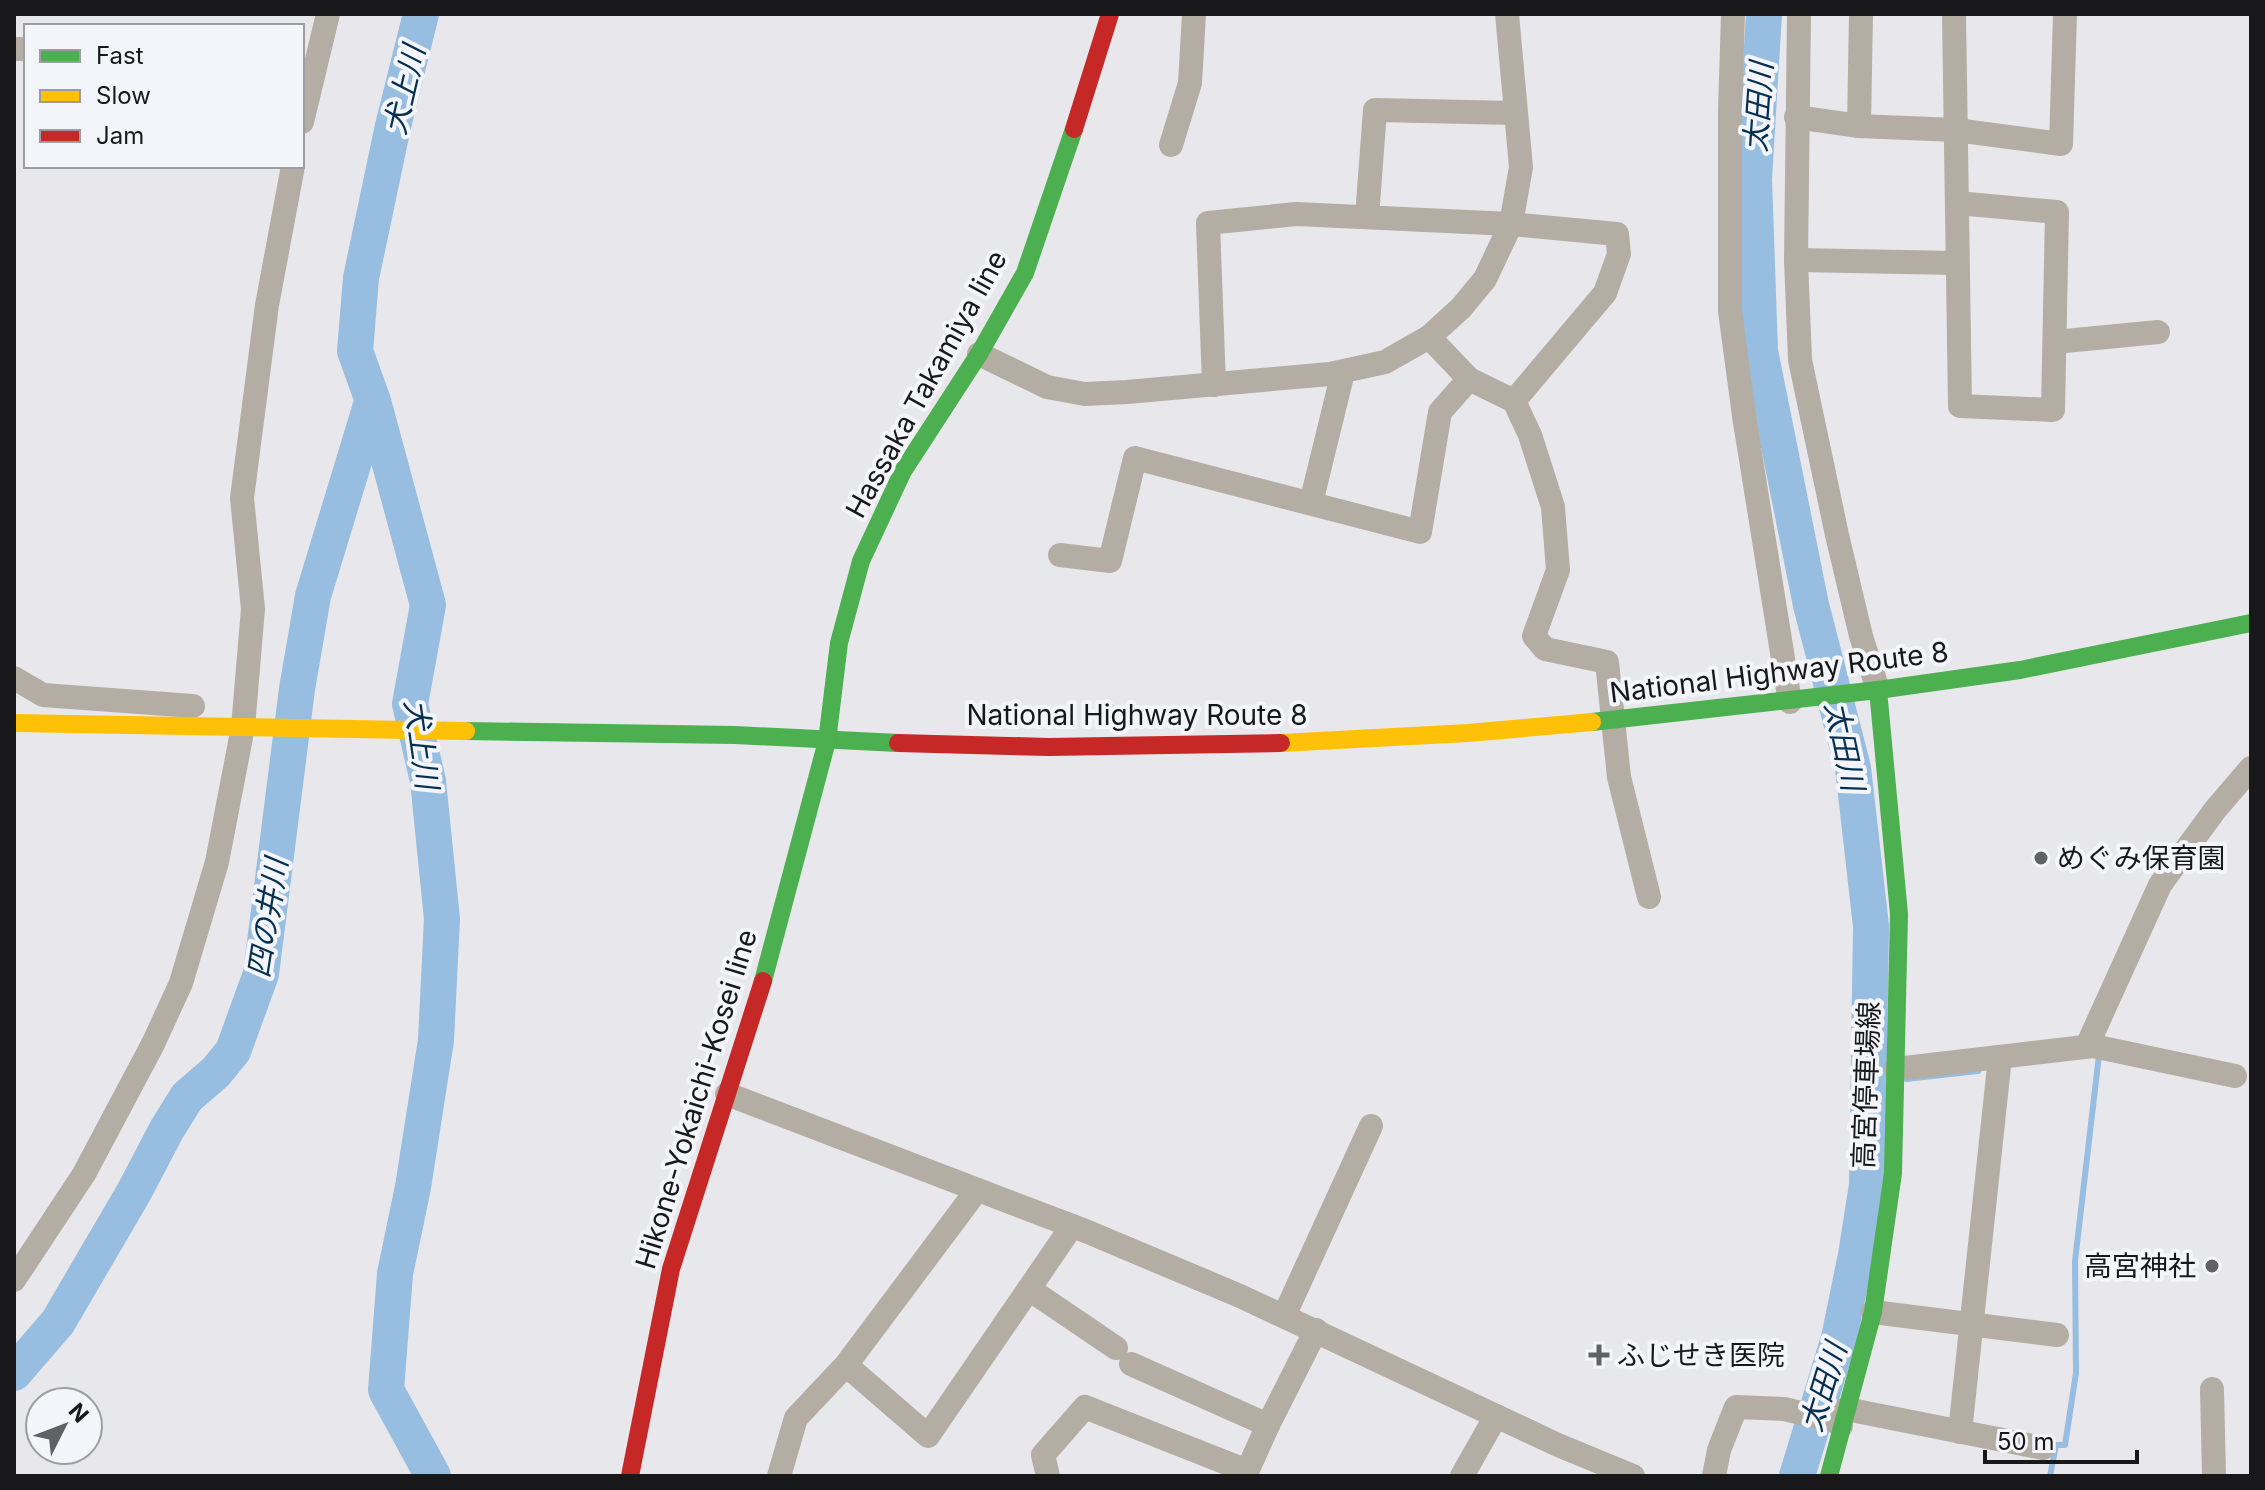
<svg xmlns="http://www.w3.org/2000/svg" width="2265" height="1490" font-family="Inter,'Noto Sans JP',sans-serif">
	<rect width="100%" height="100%" fill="#e8e8ec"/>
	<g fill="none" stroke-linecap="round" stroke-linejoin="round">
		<g stroke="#97bde0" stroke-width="6">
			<path d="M 1869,1077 L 1883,1078"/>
			<path d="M 1906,1079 L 1978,1071"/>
			<path d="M 2050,1476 L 2056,1445 L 2065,1445 L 2076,1373 L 2075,1261 L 2099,1055"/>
		</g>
		<g stroke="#97bde0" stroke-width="36">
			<path d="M 421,14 L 393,126 L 361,278 L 355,351 L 373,401 L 428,605 L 410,704 L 428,781 L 442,919 L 436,1040 L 413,1187 L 395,1274 L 386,1390 L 433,1476"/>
			<path d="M 1764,14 L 1754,179 L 1760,351 L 1811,605 L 1853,768 L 1871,926 L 1867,1185 L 1856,1255 L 1839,1338 L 1797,1476"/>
			<path d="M 14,1373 L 58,1322 L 134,1192 L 167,1129 L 187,1097 L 216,1072 L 233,1051 L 261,974 L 297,689 L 313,596 L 372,402"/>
		</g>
		<g stroke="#b4ada3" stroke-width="24">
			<path d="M 1733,14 L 1730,111 L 1730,311 L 1744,416 L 1790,702"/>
			<path d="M 1799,14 L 1796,260 L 1800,360 L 1837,535 L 1861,636 L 1878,690"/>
			<path d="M 1861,14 L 1859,126 L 1956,130 L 2061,144 L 2065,14"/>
			<path d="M 1954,14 L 1960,406 L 2053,410 L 2057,212 L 1957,203"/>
			<path d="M 14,49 L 26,49"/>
			<path d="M 1796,117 L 1859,126"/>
			<path d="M 302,122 L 328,14"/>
			<path d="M 1171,145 L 1190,83 L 1194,14"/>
			<path d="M 1367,217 L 1375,110 L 1515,113"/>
			<path d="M 1796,260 L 1957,263"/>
			<path d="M 1429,337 L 1469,379"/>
			<path d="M 2055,342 L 2158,332"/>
			<path d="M 979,354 L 1047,387 L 1085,394 L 1127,392 L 1330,374 L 1385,362 L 1429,337 L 1461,308 L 1485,279 L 1511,224 L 1521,167 L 1507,14"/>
			<path d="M 1514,401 L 1530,435 L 1553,507 L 1558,570 L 1534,636 L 1545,649 L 1607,662 L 1619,777 L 1649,897"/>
			<path d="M 1311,503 L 1343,372"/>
			<path d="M 1060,555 L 1110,561 L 1135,458 L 1420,532 L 1440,412 L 1469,379 L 1514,401 L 1605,293 L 1619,254 L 1617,234 L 1511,224 L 1296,214 L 1208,223 L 1214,385"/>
			<path d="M 14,678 L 43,695 L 193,706"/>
			<path d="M 2087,1046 L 2160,885 L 2215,810 L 2251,768"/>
			<path d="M 1896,1069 L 2093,1046 L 2235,1076"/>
			<path d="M 727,1094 L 1088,1232 L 1240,1296 L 1558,1445 L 1633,1476"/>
			<path d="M 14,1280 L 84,1174 L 153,1044 L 181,983 L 217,862 L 243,727 L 253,609 L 242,498 L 267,305 L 293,166"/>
			<path d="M 1029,1289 L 1116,1348"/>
			<path d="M 1873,1312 L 2057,1335"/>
			<path d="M 1284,1316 L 1371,1126"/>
			<path d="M 1131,1364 L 1268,1425 L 1316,1330"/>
			<path d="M 846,1365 L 928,1436 L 1072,1226"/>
			<path d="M 2212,1389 L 2214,1476"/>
			<path d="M 1846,1409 L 2043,1448"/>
			<path d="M 1960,1432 L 2000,1057"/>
			<path d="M 779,1476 L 796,1418 L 846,1365 L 977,1190"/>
			<path d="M 1048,1476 L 1043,1455 L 1085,1407 L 1247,1471"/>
			<path d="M 1245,1476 L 1268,1425"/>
			<path d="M 1462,1476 L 1496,1416"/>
			<path d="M 1714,1476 L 1719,1450 L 1736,1407 L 1784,1409 L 1835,1421 L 1841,1426"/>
		</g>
		<g stroke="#4caf50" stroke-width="18">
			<path d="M 1592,722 L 1878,690 L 2020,670 L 2251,623"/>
			<path d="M 466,731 L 735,735 L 898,743"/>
			<path d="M 827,741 L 839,643 L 861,561 L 903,471 L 979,354 L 1025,273 L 1074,129"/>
			<path d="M 763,981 L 827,741"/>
			<path d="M 1829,1476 L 1873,1312 L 1893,1173 L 1899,914 L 1878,690"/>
		</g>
		<g stroke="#ffc107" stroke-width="18">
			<path d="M 14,723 L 466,731"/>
			<path d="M 1281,743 L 1468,733 L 1592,722"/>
		</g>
		<g stroke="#c62828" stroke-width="18">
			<path d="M 1074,129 L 1110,14"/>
			<path d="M 898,743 L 1049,747 L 1281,743"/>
			<path d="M 630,1476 L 671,1269 L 763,981"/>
		</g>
	</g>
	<g fill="#616164" stroke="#f4f5fa" stroke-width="3">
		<circle cx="2041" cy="858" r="8"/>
		<circle cx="2212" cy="1266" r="8"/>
		<path d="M1595 1343h8v8h8v8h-8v8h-8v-8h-8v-8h8z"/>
	</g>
	<g text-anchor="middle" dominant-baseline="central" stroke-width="8" stroke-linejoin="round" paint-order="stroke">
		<g font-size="28" fill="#18181a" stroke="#f4f5fa">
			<text transform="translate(926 384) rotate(-61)">Hassaka Takamiya line</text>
			<text transform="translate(1779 672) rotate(-7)">National Highway Route 8</text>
			<text x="1137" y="715">National Highway Route 8</text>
			<text transform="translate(1866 1085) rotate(-88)">高宮停車場線</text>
			<text transform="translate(696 1099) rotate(-73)">Hikone-Yokaichi-Kosei line</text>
		</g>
		<g font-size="28" fill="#18181a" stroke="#f4f5fa" text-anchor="start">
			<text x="2057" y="858">めぐみ保育園</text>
			<text x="2196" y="1266" text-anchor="end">高宮神社</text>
			<text x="1617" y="1355">ふじせき医院</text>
		</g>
		<g font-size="30" font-style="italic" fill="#042f50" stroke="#f4f5fa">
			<text transform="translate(404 90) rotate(-77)">犬上川</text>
			<text transform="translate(1758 107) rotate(-86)">太田川</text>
			<text transform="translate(422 744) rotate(82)">犬上川</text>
			<text transform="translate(1845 746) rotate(78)">太田川</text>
			<text transform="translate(267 918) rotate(-81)">四の井川</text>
			<text transform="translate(1823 1387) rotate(-73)">太田川</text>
		</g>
	</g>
	<rect width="2265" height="1490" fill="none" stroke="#18181a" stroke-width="32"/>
	<rect x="24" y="24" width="280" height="144" fill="#f4f5fa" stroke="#9c9da0" stroke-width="2"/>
	<rect x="40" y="50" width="40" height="12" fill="#4caf50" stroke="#9c9da0" stroke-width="2"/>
	<text x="96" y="64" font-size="24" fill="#18181a">Fast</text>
	<rect x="40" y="90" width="40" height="12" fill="#ffc107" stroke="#9c9da0" stroke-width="2"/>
	<text x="96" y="104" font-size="24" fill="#18181a">Slow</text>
	<rect x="40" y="130" width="40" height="12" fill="#c62828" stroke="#9c9da0" stroke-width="2"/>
	<text x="96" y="144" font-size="24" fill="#18181a">Jam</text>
	<g transform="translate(64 1426) rotate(48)"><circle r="38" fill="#f4f5fa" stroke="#9c9da0" stroke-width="2"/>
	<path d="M0-6L14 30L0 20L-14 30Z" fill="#616164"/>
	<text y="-12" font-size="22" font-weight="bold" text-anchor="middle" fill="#18181a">N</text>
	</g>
	<path d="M1985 1450v12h152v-12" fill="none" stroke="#18181a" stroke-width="4"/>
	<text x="1997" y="1450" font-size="24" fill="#18181a" stroke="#f4f5fa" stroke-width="6" paint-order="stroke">50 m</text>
</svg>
